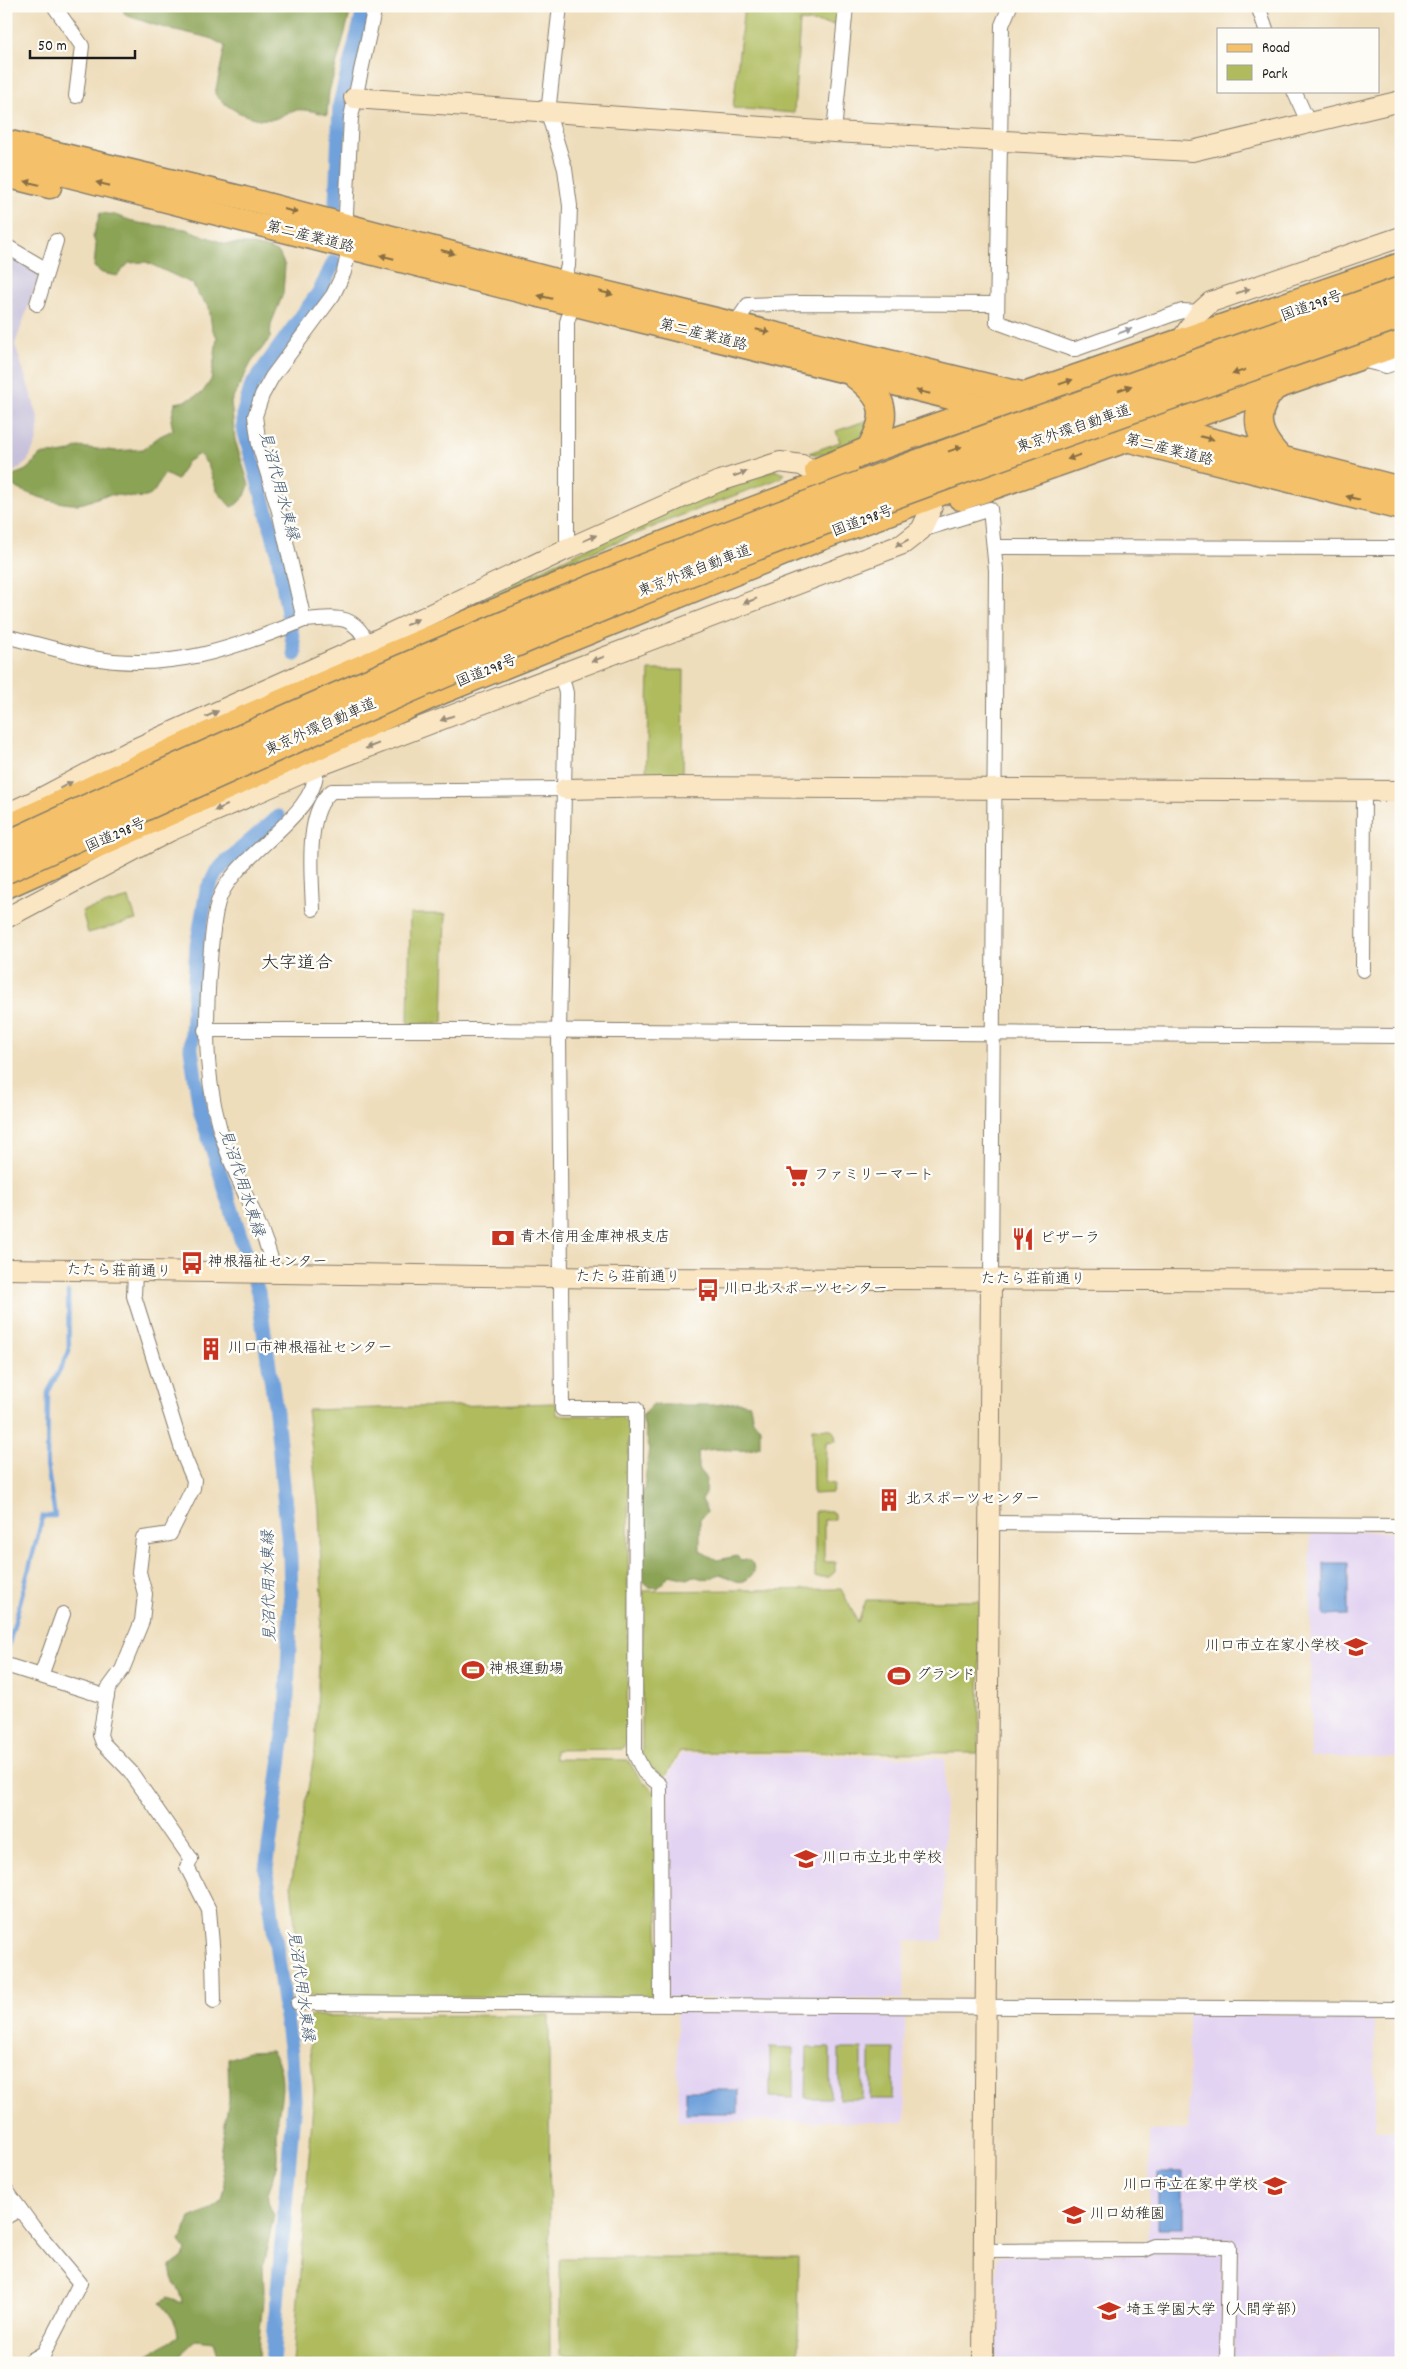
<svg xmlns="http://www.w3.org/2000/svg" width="1407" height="2369" font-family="Dekko,'Klee One',sans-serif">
	<rect width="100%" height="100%" fill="#fdfcf7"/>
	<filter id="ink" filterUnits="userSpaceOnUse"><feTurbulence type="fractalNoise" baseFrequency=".02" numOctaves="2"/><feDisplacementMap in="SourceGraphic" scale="10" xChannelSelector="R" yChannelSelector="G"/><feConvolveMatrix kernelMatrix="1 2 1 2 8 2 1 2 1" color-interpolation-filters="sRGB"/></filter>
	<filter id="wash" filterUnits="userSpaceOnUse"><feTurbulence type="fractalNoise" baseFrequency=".0096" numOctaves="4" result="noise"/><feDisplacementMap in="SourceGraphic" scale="20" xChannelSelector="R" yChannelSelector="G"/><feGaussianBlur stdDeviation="1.12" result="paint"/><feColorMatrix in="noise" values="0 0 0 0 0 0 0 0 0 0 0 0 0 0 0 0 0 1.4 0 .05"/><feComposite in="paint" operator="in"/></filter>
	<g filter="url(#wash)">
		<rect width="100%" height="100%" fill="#edb"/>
		<g fill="#e3d3f2">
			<path d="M 1318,1531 L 1401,1532 L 1401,1758 L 1311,1757 L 1310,1536 Z"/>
			<path d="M 681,1754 L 945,1758 L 943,1941 L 905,1941 L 904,1999 L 667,1998 L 668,1777 Z"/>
			<path d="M 677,2010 L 905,2011 L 905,2122 L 678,2121 Z"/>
			<path d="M 1189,2013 L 1375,2016 L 1375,2130 L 1401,2132 L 1401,2359 L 1235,2360 L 1232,2355 L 1234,2240 L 1148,2240 L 1150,2131 L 1188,2130 Z"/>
			<path d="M 1154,2252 L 1223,2253 L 1221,2363 L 997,2363 L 996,2260 L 1000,2255 Z"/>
		</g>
		<path fill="#c6c0da" d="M 6,251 L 41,271 L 15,344 L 39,420 L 37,441 L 27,462 L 15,471 L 6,474 Z"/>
		<g fill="#afbb5d" stroke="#666c3c">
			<path d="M 744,6 L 842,6 L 840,25 L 800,21 L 794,113 L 733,108 Z"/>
			<path d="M 874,418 C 864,441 835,460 809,453 L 840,442 L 836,431 Z"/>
			<path d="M 774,470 L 785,474 L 781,478 L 677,517 L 554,568 L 416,638 L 387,642 L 691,500 Z"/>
			<path d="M 649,670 L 684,670 L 683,781 L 646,780 Z"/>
			<path d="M 129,898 L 136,920 L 88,933 L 82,911 Z"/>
			<path d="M 410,914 L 446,914 L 443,1023 L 408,1024 Z"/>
			<path d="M 556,1403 L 557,1415 L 620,1416 L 629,1424 L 627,1741 L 622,1749 L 555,1750 L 555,1759 L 628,1760 L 638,1776 L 656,1794 L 659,1991 L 647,1999 L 302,1996 L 291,1884 L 315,1750 L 322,1599 L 319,1510 L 307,1410 Z"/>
			<path d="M 812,1428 L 831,1429 L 835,1434 L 836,1441 L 826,1442 L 825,1483 L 835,1484 L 832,1493 L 813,1494 Z"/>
			<path d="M 815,1511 L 831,1511 L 835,1514 L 835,1520 L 824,1520 L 824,1562 L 835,1562 L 835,1572 L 829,1577 L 815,1577 Z"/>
			<path d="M 841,1589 L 858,1622 L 866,1600 L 980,1601 L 979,1753 L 679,1752 L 665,1778 L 642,1761 L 642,1591 Z"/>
			<path d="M 549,2015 L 550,2363 L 293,2363 L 314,2091 L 307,2016 Z"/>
			<path d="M 770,2047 L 793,2048 L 793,2098 L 770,2097 Z"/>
			<path d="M 807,2048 L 830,2048 L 830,2098 L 806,2098 Z"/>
			<rect x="839" y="2049" width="23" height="50"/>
			<path d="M 870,2049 L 894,2049 L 893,2099 L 870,2099 Z"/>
			<path d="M 560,2258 L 799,2258 L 798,2358 L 560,2355 Z"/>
		</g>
		<g fill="#8ba354" stroke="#546038">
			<path d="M 122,6 L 352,6 L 329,92 L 327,115 C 317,112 307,109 296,110 C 289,111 282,117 274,119 C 253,122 228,110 215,94 L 225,46 L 210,38 L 158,26 L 125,15 Z"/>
			<path d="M 100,213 L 115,215 L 138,223 L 186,229 L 226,244 L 248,244 L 267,248 L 279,253 L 285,266 L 283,294 L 271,324 L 270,338 L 251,363 L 231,402 L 235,440 L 249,485 L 245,496 L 237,504 L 231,507 L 217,491 L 208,465 L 199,454 L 187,462 L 177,480 L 165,474 C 158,481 156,495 146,497 C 134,499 120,494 108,495 C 98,496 89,503 78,504 C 60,505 23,494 9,483 L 9,476 C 16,474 23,472 29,468 C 33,465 35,459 39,456 C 50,450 61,459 78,447 L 117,451 L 143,449 L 160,436 L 173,430 L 171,420 L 175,403 L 185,401 L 202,393 L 211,380 L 214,361 L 217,337 L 212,329 L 209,307 L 198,295 L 193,284 L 146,262 L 129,263 L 117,276 L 102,273 L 94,267 L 96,245 L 93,237 Z"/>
			<path d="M 738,1402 L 750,1404 L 753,1421 L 760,1427 L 760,1447 C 741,1455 720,1445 698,1452 L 699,1469 L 706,1477 L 705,1495 L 702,1499 L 707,1512 L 700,1519 L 700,1551 L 717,1560 L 737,1556 L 741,1560 L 747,1559 L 753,1564 L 754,1572 C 741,1590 734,1578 719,1574 L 707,1580 L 693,1576 L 687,1579 L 669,1575 L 658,1588 L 649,1587 L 642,1581 L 639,1562 L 643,1535 L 640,1497 L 644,1490 L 649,1447 L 642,1416 L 652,1405 L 715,1405 Z"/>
			<path d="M 271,2051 C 291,2075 278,2105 276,2133 C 276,2145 279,2159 275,2172 C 270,2192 262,2194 274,2215 L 263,2266 L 264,2293 L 259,2339 L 258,2363 L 213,2363 L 218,2355 L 214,2342 L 196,2340 L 183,2352 L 179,2363 L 168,2361 L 143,2363 L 147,2355 L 178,2336 C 177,2321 169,2314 161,2303 L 168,2298 L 182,2303 C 181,2288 169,2282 171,2266 L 182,2258 L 186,2251 L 180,2241 L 190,2218 L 211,2209 L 222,2200 L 225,2187 L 220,2153 L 229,2100 L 228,2059 L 247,2052 Z"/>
		</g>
		<g fill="#70a1db" stroke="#465e7c">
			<path d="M 1324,1563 L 1348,1563 L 1348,1615 L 1324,1616 Z"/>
			<rect x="686" y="2090" width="52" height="23"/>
			<rect x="1158" y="2173" width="25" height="55"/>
		</g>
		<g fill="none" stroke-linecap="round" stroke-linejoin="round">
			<path stroke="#70a1db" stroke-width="4.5" d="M 7,1651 L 43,1516 L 55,1516 L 47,1465 L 48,1392 L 69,1352 L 68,1292"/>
			<g stroke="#70a1db" stroke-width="15">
				<path d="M 336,203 L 340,104 L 365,6"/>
				<path d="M 295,654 L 277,549 L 244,429 L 244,412 L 252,385 L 320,291 L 334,262"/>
				<path d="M 272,2363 L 294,2099 L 291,2054 L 266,1870 L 286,1719 L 291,1596 L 290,1557 L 276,1412 L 258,1292 L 200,1110 L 191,1049 L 197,946 L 207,890 L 216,873 L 224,864 L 278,817"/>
			</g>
		</g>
	</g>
	<g filter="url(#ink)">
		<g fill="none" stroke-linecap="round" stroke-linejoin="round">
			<defs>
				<g id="street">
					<path d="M 54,6 L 82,46 L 76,96"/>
					<path d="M 560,6 L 548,113 L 565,169 L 570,206 L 568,266 L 563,282"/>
					<path d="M 1010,6 L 1002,25 L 997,322 L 1071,349 L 1076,349 L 1182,311 L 1200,312"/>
					<path d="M 1258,6 L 1266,29"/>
					<path d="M 1294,91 L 1309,124"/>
					<path d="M 834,132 L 846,6"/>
					<path d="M 6,246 L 47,270"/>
					<path d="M 37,304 L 56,241"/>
					<path d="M 735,324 L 748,305 L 799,303 L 997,304"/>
					<path d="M 1361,360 L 1386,366 L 1401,361"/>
					<path d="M 921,530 L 990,509 L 996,570 L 991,1279"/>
					<path d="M 994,547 L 1401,548"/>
					<path d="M 567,549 L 567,322 L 573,303"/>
					<path d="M 6,636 C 33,643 61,651 88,657 C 166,673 233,649 304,620"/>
					<path d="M 368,644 C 353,612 335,618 304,620 L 279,511 L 259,445 L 255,416 L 262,395 L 272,377 L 333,295 L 344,272 L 348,254 L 346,213 L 351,117 L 375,6"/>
					<path d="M 561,673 L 566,693 L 559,1031 L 562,1409 L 636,1409 L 635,1754 L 644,1772 L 660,1785 L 661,2004"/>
					<path d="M 313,909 C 312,878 304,811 332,791 L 565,789"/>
					<path d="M 1363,970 L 1364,791"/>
					<path d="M 205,1030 L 472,1030 L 1401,1036"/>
					<path d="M 135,1272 L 134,1296 L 185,1459 L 194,1480 L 193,1488 L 170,1534 L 143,1538 L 139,1572 L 145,1594 L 142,1621 L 122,1670 L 108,1689 L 100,1735 L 103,1743 L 130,1771 L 191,1859 L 187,1867 L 209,1910 L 213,1956 L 214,2001"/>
					<path d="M 275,1275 C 266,1230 241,1191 226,1148 C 205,1090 205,1033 209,973 C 211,949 212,924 218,902 C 232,855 320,816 316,767"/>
					<path d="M 990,1523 L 1401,1526"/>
					<path d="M 6,1665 L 107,1697"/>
					<path d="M 41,1676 L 63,1614"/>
					<path d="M 298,2003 L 1401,2009"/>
					<path d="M 6,2190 L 33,2227 L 80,2283 L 44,2353 L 42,2363"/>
					<path d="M 6,2217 L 20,2209"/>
					<path d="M 984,2251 L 1144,2250 L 1154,2246 L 1229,2247 L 1227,2363"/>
					<path d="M 27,2363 L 44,2353"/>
				</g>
				<g id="secondary">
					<path d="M 354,98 L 834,132 L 1192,151 L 1401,101"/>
					<path d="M 1179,343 L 1200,312 L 1211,302 L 1401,237"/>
					<path d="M 565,789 L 663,787 L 1401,791"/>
					<path d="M 6,814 L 41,798 L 132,750 L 368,644 L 567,549 L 717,482 L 780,462 L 802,465 L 815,473"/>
					<path d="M 6,918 L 170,831 L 316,767 L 903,544 L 921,530 L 932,507"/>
					<path d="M 6,1269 L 621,1278 L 1401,1281"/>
					<path d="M 983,2363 L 991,1279"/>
				</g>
				<g id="primary">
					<path d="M 6,141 L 244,198 L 563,282 L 1033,396"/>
					<path d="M 6,160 L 511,289 L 1043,421"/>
					<path d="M 6,176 L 50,187"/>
					<path d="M 1155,425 L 1401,488"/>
					<path d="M 1118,438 L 1401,509"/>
				</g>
				<g id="highway">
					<path d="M 855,375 C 887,399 889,416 869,450"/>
					<path d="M 1275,386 C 1252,411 1254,432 1278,457"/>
					<path d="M 818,471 L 869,450 L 1027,395 L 1401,266"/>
					<path d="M 961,497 L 1401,342"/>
					<path d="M 6,829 C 84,793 161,756 239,721 C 440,634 641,549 847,476"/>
					<path d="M 6,885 L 443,690 L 818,538 L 976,479"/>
				</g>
			</defs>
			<use href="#street" stroke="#857c6c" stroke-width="16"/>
			<use href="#secondary" stroke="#857c6c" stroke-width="22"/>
			<use href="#primary" stroke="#857c6c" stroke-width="25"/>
			<use href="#highway" stroke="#857c6c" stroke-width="29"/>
			<use href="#street" stroke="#fff" stroke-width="14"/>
			<use href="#secondary" stroke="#fbe6c3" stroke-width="20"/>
			<use href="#primary" stroke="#f4c16a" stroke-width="22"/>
			<use href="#highway" stroke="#f4c16a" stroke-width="26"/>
			<defs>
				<g id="highway-bridge">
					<path d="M 6,845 C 207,752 409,662 615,579 C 874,475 1138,384 1401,290"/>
					<path d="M 6,870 C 210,778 414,684 621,600 C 878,497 1140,407 1401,315"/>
				</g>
			</defs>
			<use href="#highway-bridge" stroke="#857c6c" stroke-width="29" stroke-linecap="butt"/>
			<use href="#highway-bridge" stroke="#f4c16a" stroke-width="26"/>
		</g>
		<defs><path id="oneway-solid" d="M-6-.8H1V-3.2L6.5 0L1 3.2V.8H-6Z" transform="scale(1.25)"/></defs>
		<g fill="#886e43">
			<use href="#oneway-solid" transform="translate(32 183) rotate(-166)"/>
			<use href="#oneway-solid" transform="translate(103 184) rotate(-166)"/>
			<use href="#oneway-solid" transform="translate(291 211) rotate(15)"/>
			<use href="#oneway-solid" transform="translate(448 252) rotate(15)"/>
			<use href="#oneway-solid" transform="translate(387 257) rotate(-166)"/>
			<use href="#oneway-solid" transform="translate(606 293) rotate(14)"/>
			<use href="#oneway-solid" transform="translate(545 297) rotate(-167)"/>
			<use href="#oneway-solid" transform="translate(763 331) rotate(13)"/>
			<use href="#oneway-solid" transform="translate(1239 372) rotate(161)"/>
			<use href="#oneway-solid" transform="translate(1066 382) rotate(-19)"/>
			<use href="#oneway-solid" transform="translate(1125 388) rotate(-20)"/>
			<use href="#oneway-solid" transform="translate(923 392) rotate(-166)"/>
			<use href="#oneway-solid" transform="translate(1207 438) rotate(14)"/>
			<use href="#oneway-solid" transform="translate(955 449) rotate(-20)"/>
			<use href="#oneway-solid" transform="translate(1074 457) rotate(160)"/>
			<use href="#oneway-solid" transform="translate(1353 498) rotate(-166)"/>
		</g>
		<g fill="#978b78">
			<use href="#oneway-solid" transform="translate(1243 291) rotate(-19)"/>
			<use href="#oneway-solid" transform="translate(740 474) rotate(-19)"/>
			<use href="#oneway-solid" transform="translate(590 538) rotate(-24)"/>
			<use href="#oneway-solid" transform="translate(902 543) rotate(152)"/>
			<use href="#oneway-solid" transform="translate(750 601) rotate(159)"/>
			<use href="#oneway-solid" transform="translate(412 622) rotate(-26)"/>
			<use href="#oneway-solid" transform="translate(598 659) rotate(159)"/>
			<use href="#oneway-solid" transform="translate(212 714) rotate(-25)"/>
			<use href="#oneway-solid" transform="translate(447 718) rotate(159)"/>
			<use href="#oneway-solid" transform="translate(372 746) rotate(159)"/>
			<use href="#oneway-solid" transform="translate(66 785) rotate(-28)"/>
			<use href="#oneway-solid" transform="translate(221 808) rotate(156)"/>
		</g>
		<use fill="#999" href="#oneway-solid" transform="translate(1125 331) rotate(-20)"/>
	</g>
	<defs>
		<symbol id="supermarket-bare" viewBox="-9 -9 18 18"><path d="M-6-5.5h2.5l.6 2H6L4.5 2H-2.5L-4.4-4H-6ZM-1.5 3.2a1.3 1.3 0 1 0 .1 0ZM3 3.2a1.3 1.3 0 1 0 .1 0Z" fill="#c8321e" stroke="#fdfcf7" stroke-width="2.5" paint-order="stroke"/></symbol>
		<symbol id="bank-bare" viewBox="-9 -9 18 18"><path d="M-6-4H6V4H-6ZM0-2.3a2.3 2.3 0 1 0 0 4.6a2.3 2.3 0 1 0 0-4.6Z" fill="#c8321e" stroke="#fdfcf7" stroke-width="2.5" paint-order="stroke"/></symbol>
		<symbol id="restaurant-bare" viewBox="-9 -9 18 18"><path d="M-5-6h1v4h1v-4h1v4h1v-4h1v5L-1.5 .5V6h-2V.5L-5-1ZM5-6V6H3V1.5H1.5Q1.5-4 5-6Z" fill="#c8321e" stroke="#fdfcf7" stroke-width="2.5" paint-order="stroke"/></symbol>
		<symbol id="bus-bare" viewBox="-9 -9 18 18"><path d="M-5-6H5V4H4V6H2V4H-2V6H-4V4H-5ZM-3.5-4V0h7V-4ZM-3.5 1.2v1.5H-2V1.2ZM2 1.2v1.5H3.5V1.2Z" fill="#c8321e" stroke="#fdfcf7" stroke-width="2.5" paint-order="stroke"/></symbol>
		<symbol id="building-bare" viewBox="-9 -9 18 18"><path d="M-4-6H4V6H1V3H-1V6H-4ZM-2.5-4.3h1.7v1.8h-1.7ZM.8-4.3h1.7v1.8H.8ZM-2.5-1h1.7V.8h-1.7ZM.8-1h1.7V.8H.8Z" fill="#c8321e" stroke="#fdfcf7" stroke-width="2.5" paint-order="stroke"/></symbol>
		<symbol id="school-bare" viewBox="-9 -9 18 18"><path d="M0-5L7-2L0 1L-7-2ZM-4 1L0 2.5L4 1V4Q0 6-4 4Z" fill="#c8321e" stroke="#fdfcf7" stroke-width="2.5" paint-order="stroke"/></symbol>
		<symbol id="stadium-bare" viewBox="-9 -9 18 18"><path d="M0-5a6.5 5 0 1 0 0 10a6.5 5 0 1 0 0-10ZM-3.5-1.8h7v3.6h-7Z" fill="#c8321e" stroke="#fdfcf7" stroke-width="2.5" paint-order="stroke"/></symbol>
		<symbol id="university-bare" viewBox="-9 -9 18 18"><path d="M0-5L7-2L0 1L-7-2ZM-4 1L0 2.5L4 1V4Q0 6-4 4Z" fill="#c8321e" stroke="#fdfcf7" stroke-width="2.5" paint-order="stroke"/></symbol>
	</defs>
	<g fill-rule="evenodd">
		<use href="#supermarket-bare" x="781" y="1160" width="32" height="32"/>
		<use href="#bank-bare" x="487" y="1222" width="32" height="32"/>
		<use href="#restaurant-bare" x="1007" y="1223" width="32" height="32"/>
		<use href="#bus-bare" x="176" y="1247" width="32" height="32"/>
		<use href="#bus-bare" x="692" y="1274" width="32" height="32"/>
		<use href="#building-bare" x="195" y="1333" width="32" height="32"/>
		<use href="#building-bare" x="873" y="1484" width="32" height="32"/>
		<use href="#school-bare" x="1340" y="1631" width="32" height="32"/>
		<use href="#stadium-bare" x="457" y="1654" width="32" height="32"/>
		<use href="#stadium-bare" x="883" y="1660" width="32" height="32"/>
		<use href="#school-bare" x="790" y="1843" width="32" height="32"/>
		<use href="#school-bare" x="1259" y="2170" width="32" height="32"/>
		<use href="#school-bare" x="1058" y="2199" width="32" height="32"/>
		<use href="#university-bare" x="1093" y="2295" width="32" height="32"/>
	</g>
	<g text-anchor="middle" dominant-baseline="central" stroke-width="5" stroke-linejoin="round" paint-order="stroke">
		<g font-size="15" fill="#1c1c1c" stroke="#fdfcf7">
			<text transform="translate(310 238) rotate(14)">第二産業道路</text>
			<text transform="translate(1312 307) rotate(-20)">国道298号</text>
			<text transform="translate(703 336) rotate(14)">第二産業道路</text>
			<text transform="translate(1074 430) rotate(-19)">東京外環自動車道</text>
			<text transform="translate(1169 451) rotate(14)">第二産業道路</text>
			<text transform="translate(863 522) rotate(-21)">国道298号</text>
			<text transform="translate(695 572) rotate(-21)">東京外環自動車道</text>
			<text transform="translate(487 672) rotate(-22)">国道298号</text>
			<text transform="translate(321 728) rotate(-24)">東京外環自動車道</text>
			<text transform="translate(116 836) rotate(-24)">国道298号</text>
			<text transform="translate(119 1272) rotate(1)">たたら荘前通り</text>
			<text x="628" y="1278">たたら荘前通り</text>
			<text x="1033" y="1280">たたら荘前通り</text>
		</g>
		<g font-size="15" fill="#1c1c1c" stroke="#fdfcf7" text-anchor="start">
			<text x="814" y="1176">ファミリーマート</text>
			<text x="520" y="1238">青木信用金庫神根支店</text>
			<text x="1040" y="1239">ピザーラ</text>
			<text x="208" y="1263">神根福祉センター</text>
			<text x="724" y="1290">川口北スポーツセンター</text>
			<text x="228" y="1349">川口市神根福祉センター</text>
			<text x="906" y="1500">北スポーツセンター</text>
			<text x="1340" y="1647" text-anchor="end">川口市立在家小学校</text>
			<text x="489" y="1670">神根運動場</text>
			<text x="916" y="1676">グランド</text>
			<text x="822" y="1859">川口市立北中学校</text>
			<text x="1258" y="2186" text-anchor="end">川口市立在家中学校</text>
			<text x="1090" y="2215">川口幼稚園</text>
			<text x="1126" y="2311">埼玉学園大学（人間学部）</text>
		</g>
		<g font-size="16" font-style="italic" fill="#425872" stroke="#fdfcf7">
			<text transform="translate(278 486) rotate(75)">見沼代用水東縁</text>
			<text transform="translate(241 1183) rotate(72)">見沼代用水東縁</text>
			<text transform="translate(270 1586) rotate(-91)">見沼代用水東縁</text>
			<text transform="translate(300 1986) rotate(82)">見沼代用水東縁</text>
		</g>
		<g font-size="18" fill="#1c1c1c" stroke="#fdfcf7">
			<text x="297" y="964">大字道合</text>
		</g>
	</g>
	<rect width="1407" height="2369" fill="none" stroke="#fdfcf7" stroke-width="25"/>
	<rect x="1217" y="28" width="162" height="65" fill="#fdfcf7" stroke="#a3a29f"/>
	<rect x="1227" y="44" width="25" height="8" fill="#f4c16a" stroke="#a3a29f"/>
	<text x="1262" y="52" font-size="15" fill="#1c1c1c">Road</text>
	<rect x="1227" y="65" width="25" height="15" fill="#afbb5d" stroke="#a3a29f"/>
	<text x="1262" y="78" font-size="15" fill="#1c1c1c">Park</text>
	<path d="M30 50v8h105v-8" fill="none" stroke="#1c1c1c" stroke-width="2.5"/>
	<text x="38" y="50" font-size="15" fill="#1c1c1c" stroke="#fdfcf7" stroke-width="4" paint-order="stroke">50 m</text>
</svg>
